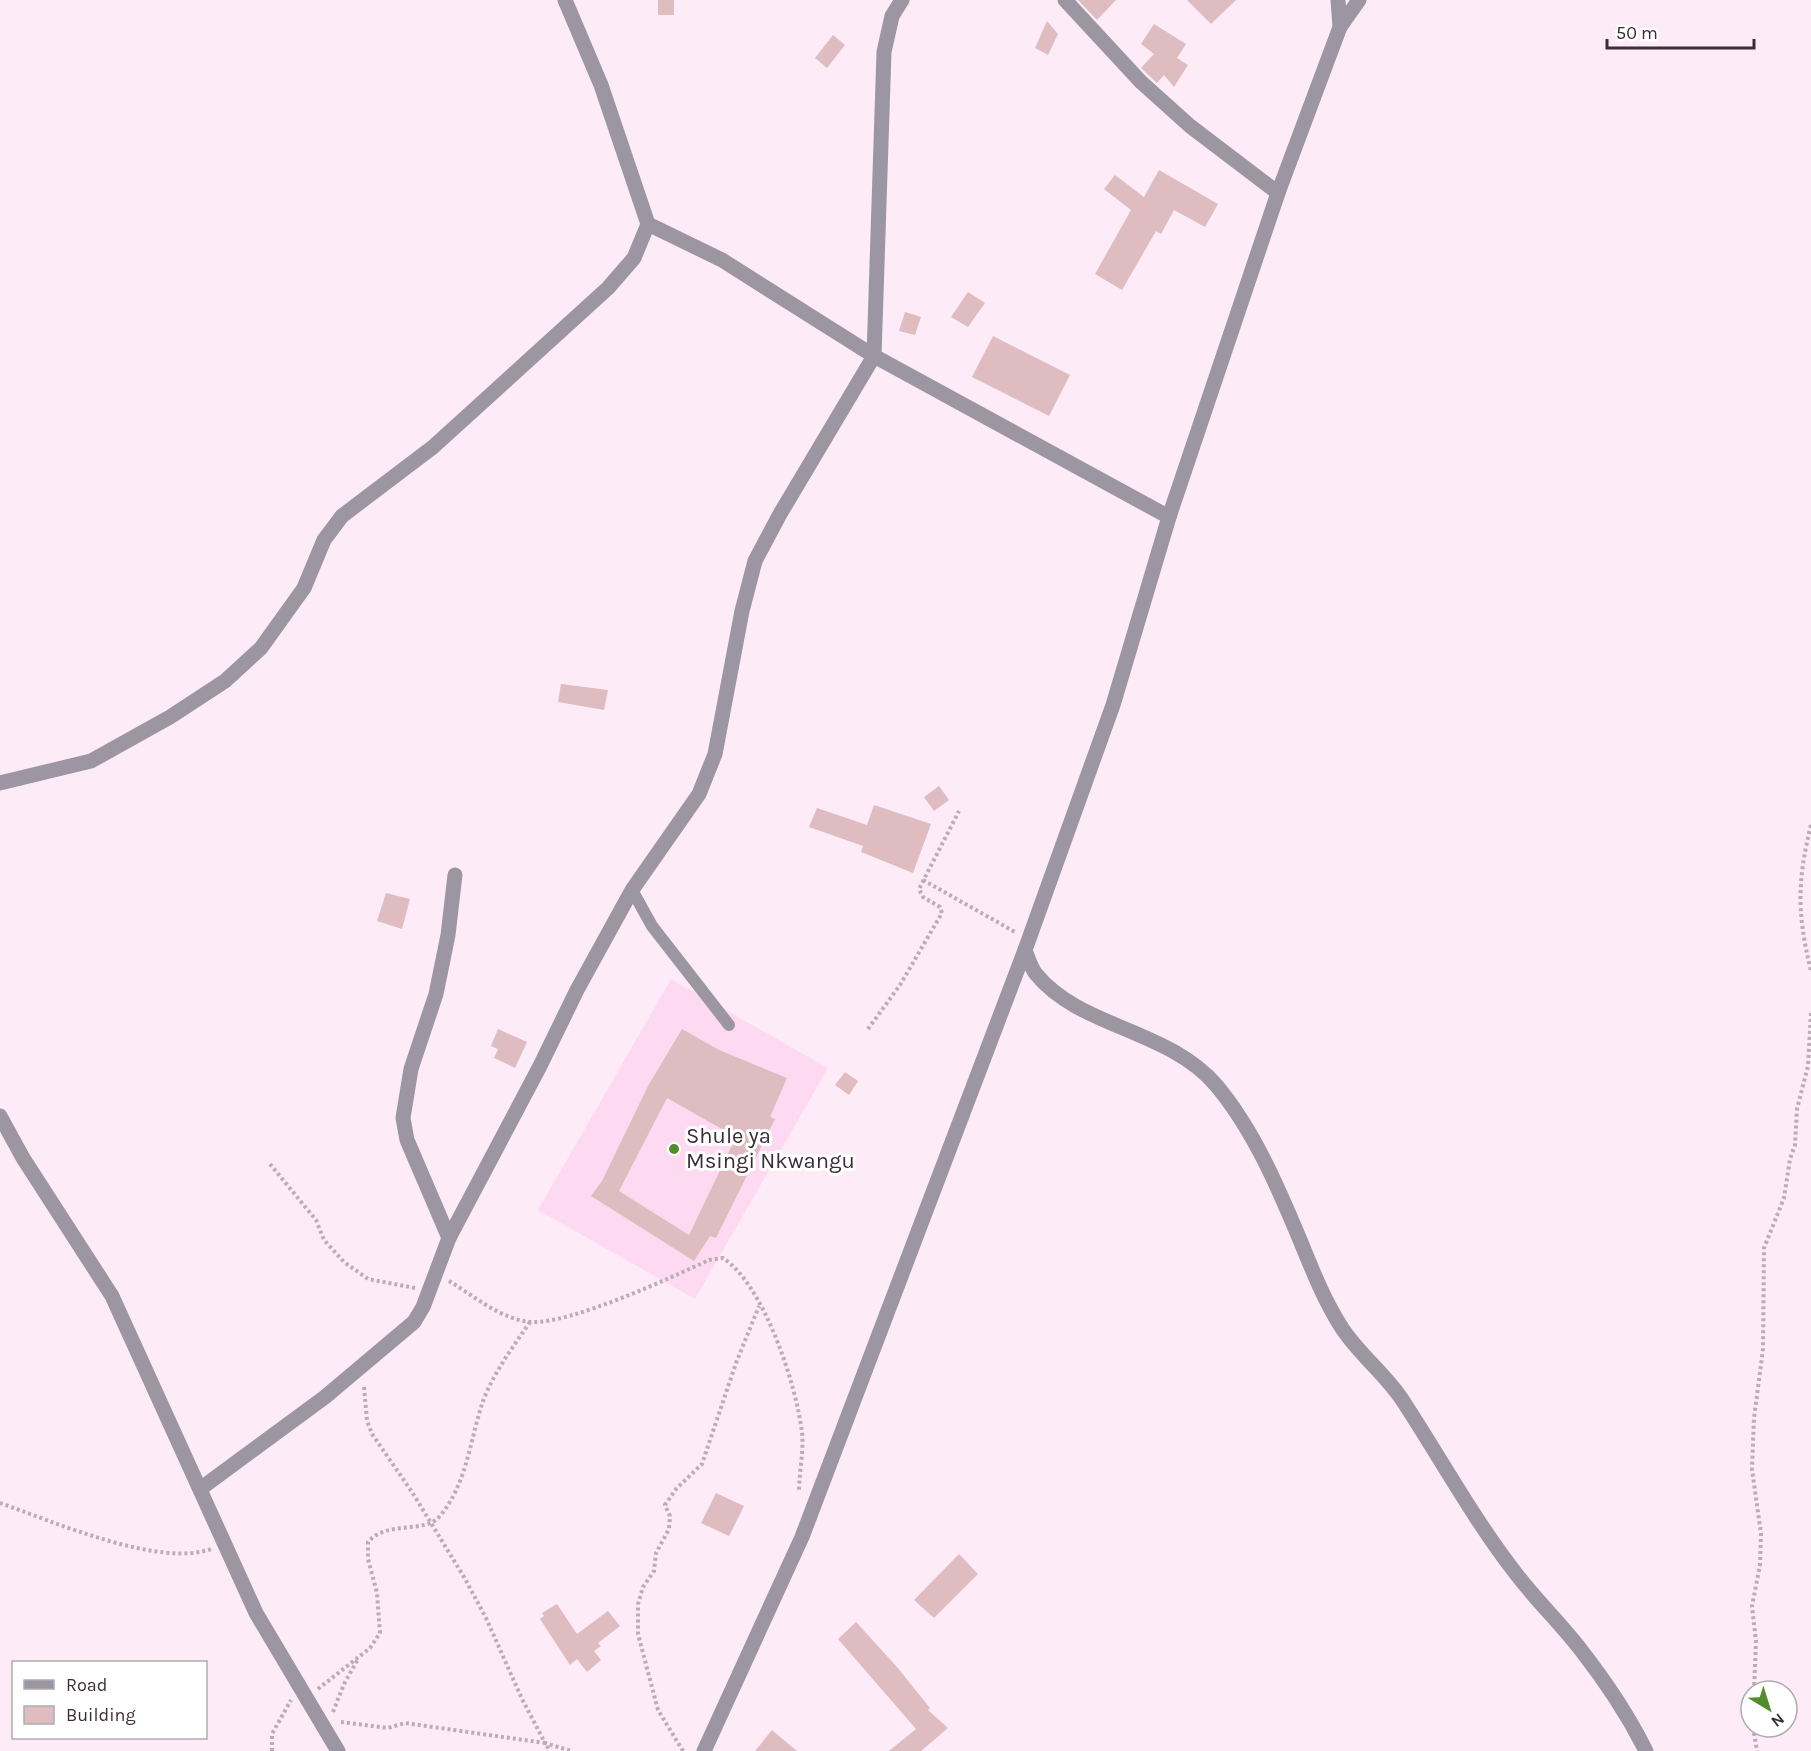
<svg xmlns="http://www.w3.org/2000/svg" width="1811" height="1751" font-family="Karla,sans-serif">
	<rect width="100%" height="100%" fill="#fdecf7"/>
	<path fill="#fedaf2" d="M 671,979 L 828,1068 L 695,1299 L 538,1210 Z"/>
	<g fill="#dfbcc0" fill-rule="evenodd">
		<rect x="658" y="0" width="16" height="15"/>
		<path d="M 1078,0 L 1116,0 L 1097,20 Z"/>
		<path d="M 1187,0 L 1236,0 L 1211,24 Z"/>
		<path d="M 1047,21 L 1058,34 L 1048,55 L 1035,48 Z"/>
		<path d="M 1154,24 L 1186,44 L 1177,58 L 1188,65 L 1174,87 L 1164,75 L 1157,83 L 1141,68 L 1154,54 L 1141,44 Z"/>
		<path d="M 833,35 L 845,45 L 827,68 L 815,58 Z"/>
		<path d="M 1159,170 L 1218,204 L 1205,227 L 1174,210 L 1161,234 L 1156,231 L 1122,290 L 1095,274 L 1131,210 L 1104,189 L 1115,175 L 1144,197 Z"/>
		<path d="M 968,292 L 985,303 L 968,327 L 951,317 Z"/>
		<path d="M 905,312 L 921,317 L 915,335 L 899,331 Z"/>
		<path d="M 993,336 L 1070,375 L 1049,416 L 972,377 Z"/>
		<path d="M 561,684 L 608,690 L 604,710 L 558,702 Z"/>
		<path d="M 939,786 L 949,800 L 934,811 L 924,797 Z"/>
		<path d="M 874,805 L 931,824 L 913,873 L 861,852 L 863,846 L 809,827 L 817,808 L 867,825 Z"/>
		<path d="M 386,893 L 410,899 L 402,929 L 377,921 Z"/>
		<path d="M 498,1029 L 527,1042 L 515,1068 L 494,1058 L 498,1049 L 491,1046 Z"/>
		<path d="M 682,1029 L 719,1050 L 787,1078 L 770,1117 L 775,1119 L 716,1238 L 710,1236 L 694,1261 L 591,1196 L 602,1181 L 648,1086 ZM 667,1098 L 736,1137 L 689,1235 L 619,1191 Z"/>
		<path d="M 845,1072 L 858,1081 L 849,1095 L 835,1085 Z"/>
		<path d="M 716,1493 L 744,1506 L 729,1536 L 701,1523 Z"/>
		<path d="M 959,1554 L 978,1574 L 934,1618 L 914,1600 Z"/>
		<path d="M 557,1604 L 577,1634 L 608,1611 L 620,1626 L 598,1643 L 601,1646 L 594,1651 L 601,1660 L 587,1672 L 577,1659 L 570,1665 L 540,1619 L 544,1616 L 542,1613 Z"/>
		<path d="M 856,1622 L 897,1667 L 930,1708 L 928,1710 L 948,1728 L 921,1751 L 889,1751 L 916,1729 L 838,1639 Z"/>
		<path d="M 772,1730 L 797,1751 L 755,1751 Z"/>
	</g>
	<g fill="none" stroke-linecap="round" stroke-linejoin="round">
		<g stroke="#bbacb6" stroke-width="4" stroke-dasharray="3 3" stroke-linecap="butt">
			<path d="M 1811,825 C 1797,881 1797,914 1811,971"/>
			<path d="M 923,880 L 1015,932"/>
			<path d="M 868,1029 L 900,985 L 942,913 L 940,907 L 923,897 L 919,889 L 959,811"/>
			<path d="M 270,1164 L 316,1220 L 324,1240 L 344,1262 L 368,1279 L 415,1288"/>
			<path d="M 449,1281 C 474,1296 502,1320 531,1322 C 571,1324 670,1278 709,1260 L 723,1258 C 764,1285 796,1384 802,1432 C 804,1452 799,1472 799,1492"/>
			<path d="M 364,1387 L 367,1421 L 372,1434 L 412,1492 L 464,1577 L 486,1618 L 522,1699 L 545,1743 L 571,1751"/>
			<path d="M 0,1503 C 52,1521 159,1568 211,1549"/>
			<path d="M 318,1689 L 370,1648 L 380,1633 L 377,1593 L 368,1559 L 368,1542 C 387,1520 424,1534 439,1517 C 467,1485 470,1439 483,1401 C 494,1372 513,1347 530,1322"/>
			<path d="M 1754,1691 L 1756,1641 L 1752,1606 L 1760,1565 L 1761,1534 L 1752,1469 L 1754,1418 L 1763,1349 L 1764,1248 L 1784,1198 L 1790,1159 L 1795,1145 L 1797,1109 L 1808,1066 L 1811,1013"/>
			<path d="M 333,1712 L 344,1684 L 358,1659"/>
			<path d="M 341,1722 L 388,1728 L 405,1723 L 545,1743 L 550,1751"/>
			<path d="M 1753,1727 L 1757,1751"/>
			<path d="M 272,1751 L 272,1734 L 291,1700"/>
			<path d="M 683,1751 L 658,1710 L 638,1634 L 638,1604 L 643,1587 L 654,1571 L 656,1553 L 669,1529 L 670,1516 L 665,1505 L 676,1489 L 702,1464 L 736,1363 L 759,1306"/>
		</g>
		<path stroke="#9c96a2" stroke-width="12" d="M 632,890 L 652,926 L 729,1025"/>
		<g stroke="#9c96a2" stroke-width="15">
			<path d="M 565,0 L 601,85 L 648,224 L 722,260 L 874,356 L 1169,517"/>
			<path d="M 1065,0 L 1141,82 L 1190,126 L 1278,193"/>
			<path d="M 1340,27 L 1359,0"/>
			<path d="M 0,783 L 91,761 L 170,717 L 225,681 L 261,648 L 304,588 L 324,540 L 342,516 L 433,447 L 608,288 L 634,258 L 648,224"/>
			<path d="M 1025,950 C 1028,958 1031,968 1036,974 C 1080,1028 1168,1029 1216,1085 C 1253,1129 1278,1187 1300,1240 C 1312,1269 1323,1298 1340,1325 C 1357,1353 1385,1373 1403,1401 C 1441,1459 1474,1520 1517,1575 C 1537,1601 1561,1624 1581,1650 C 1606,1682 1628,1715 1646,1751"/>
			<path d="M 0,1116 L 23,1158 L 112,1296 L 256,1613 L 338,1751"/>
			<path d="M 449,1238 L 540,1066 L 577,990 L 632,890 L 699,794 L 715,754 L 742,611 L 755,561 L 780,514 L 874,356 L 884,52 L 892,16 L 902,0"/>
			<path d="M 200,1489 L 325,1397 L 414,1322 L 423,1307 L 449,1238 L 407,1140 L 403,1118 L 411,1069 L 436,994 L 448,935 L 455,875"/>
		</g>
		<path stroke="#9c96a2" stroke-width="15" d="M 704,1751 L 802,1537 L 1025,950 L 1113,705 L 1169,517 L 1278,193 L 1340,27 L 1338,0"/>
	</g>
	<circle fill="#508d2c" stroke="#fff" stroke-width="2" cx="674" cy="1149" r="6"/>
	<g text-anchor="middle" dominant-baseline="central" stroke-width="6" stroke-linejoin="round" paint-order="stroke">
		<g font-size="22" fill="#392e36" stroke="#fff" text-anchor="start">
			<text x="686" y="1136">Shule ya<tspan x="686" dy="25">Msingi Nkwangu</tspan></text>
		</g>
	</g>
	<rect x="12" y="1661" width="195" height="78" fill="#ffffff" stroke="#b0abaf" stroke-width="1.5"/>
	<rect x="24" y="1680" width="30" height="9" fill="#9c96a2" stroke="#b0abaf" stroke-width="1.5"/>
	<text x="66" y="1691" font-size="18" fill="#392e36">Road</text>
	<rect x="24" y="1706" width="30" height="18" fill="#dfbcc0" stroke="#b0abaf" stroke-width="1.5"/>
	<text x="66" y="1721" font-size="18" fill="#392e36">Building</text>
	<g transform="translate(1769 1709) rotate(142)"><circle r="28" fill="#ffffff" stroke="#b0abaf" stroke-width="1.5"/>
	<path d="M0-4.5L10 22L0 15L-10 22Z" fill="#508d2c"/>
	<text y="-9" font-size="16" font-weight="bold" text-anchor="middle" fill="#392e36">N</text>
	</g>
	<path d="M1607 39v9h147v-9" fill="none" stroke="#392e36" stroke-width="3"/>
	<text x="1616" y="39" font-size="18" fill="#392e36" stroke="#ffffff" stroke-width="4.5" paint-order="stroke">50 m</text>
</svg>
